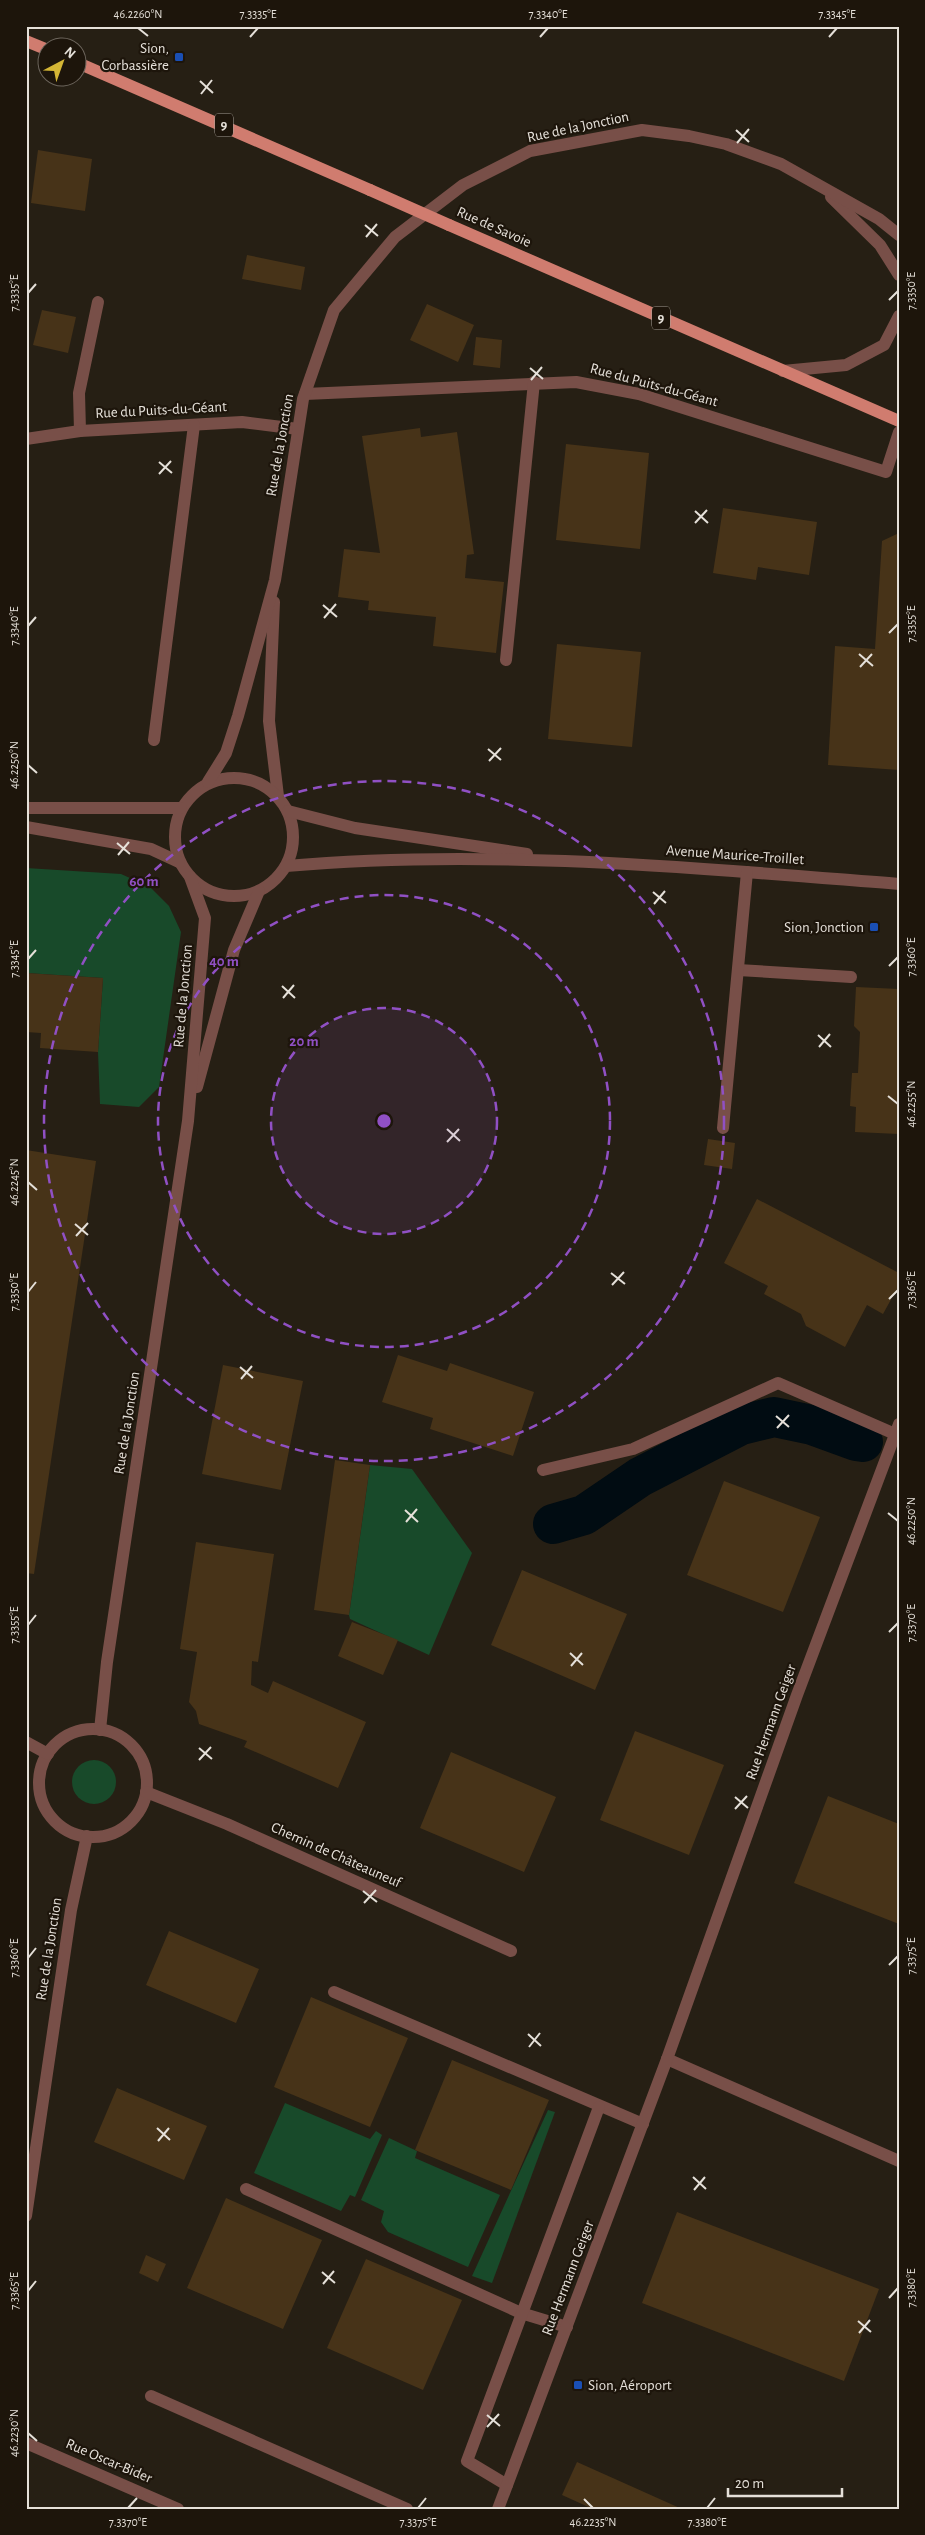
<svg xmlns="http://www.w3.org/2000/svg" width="925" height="2535" font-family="'Alegreya Sans',sans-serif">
	<rect width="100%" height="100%" fill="#261f14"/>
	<g fill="#184a2a">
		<path d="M 26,868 L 121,874 L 150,887 L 169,906 L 181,932 L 159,1087 L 139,1107 L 100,1104 L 98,1052 L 103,978 L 26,973 Z"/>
		<path d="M 370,1465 L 412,1469 L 472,1553 L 429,1655 L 350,1619 L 349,1615 Z"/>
		<circle cx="94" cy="1782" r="22"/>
		<path d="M 285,2103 L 370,2139 L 376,2131 L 382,2135 L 355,2197 L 350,2195 L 341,2211 L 254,2173 Z"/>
		<path d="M 548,2110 L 555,2112 L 492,2283 L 472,2276 Z"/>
		<path d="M 389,2138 L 417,2151 L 415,2158 L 500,2195 L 468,2267 L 388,2232 L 381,2222 L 384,2211 L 361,2200 Z"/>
	</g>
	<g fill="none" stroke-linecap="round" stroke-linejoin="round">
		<path stroke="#010c12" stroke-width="40" d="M 553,1524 L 584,1515 L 640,1477 L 741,1425 L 774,1417 L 812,1425 L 856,1441 L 863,1442"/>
	</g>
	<g fill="#473318">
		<path d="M 38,150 L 92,159 L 85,211 L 31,203 Z"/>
		<path d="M 247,255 L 305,267 L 301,290 L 242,279 Z"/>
		<path d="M 427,304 L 474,325 L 458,362 L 410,340 Z"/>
		<path d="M 42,310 L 76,317 L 68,353 L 33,345 Z"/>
		<path d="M 476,337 L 502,340 L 500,368 L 473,365 Z"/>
		<path d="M 420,428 L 421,437 L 457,432 L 474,554 L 467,555 L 465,578 L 504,582 L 496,653 L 433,646 L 436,617 L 368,610 L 369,601 L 338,597 L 344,549 L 380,553 L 362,436 Z"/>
		<path d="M 566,444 L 649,453 L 640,549 L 556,540 Z"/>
		<path d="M 723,508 L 817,522 L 809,575 L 758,567 L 756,580 L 713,573 Z"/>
		<path d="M 899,533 L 899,770 L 828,765 L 835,646 L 875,649 L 882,541 Z"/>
		<path d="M 557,644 L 641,652 L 632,747 L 548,739 Z"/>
		<path d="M 26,973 L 103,978 L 98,1052 L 40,1048 L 41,1033 L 26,1032 Z"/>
		<path d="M 856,987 L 899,989 L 899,1134 L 855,1132 L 856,1107 L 850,1106 L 852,1073 L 858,1073 L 860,1032 L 854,1026 Z"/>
		<path d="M 708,1139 L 735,1143 L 732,1169 L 704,1165 Z"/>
		<path d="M 26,1150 L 96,1161 L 34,1574 L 26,1573 Z"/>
		<path d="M 757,1199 L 899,1273 L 899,1285 L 883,1314 L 867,1305 L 845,1347 L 806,1326 L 801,1314 L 764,1294 L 768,1286 L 724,1263 Z"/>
		<path d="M 398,1355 L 447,1371 L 450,1363 L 534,1392 L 513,1456 L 430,1429 L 433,1418 L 382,1402 Z"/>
		<path d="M 223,1365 L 303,1381 L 281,1490 L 202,1474 Z"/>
		<path d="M 335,1460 L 370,1465 L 349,1615 L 314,1610 Z"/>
		<path d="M 724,1481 L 820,1517 L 783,1612 L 687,1575 Z"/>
		<path d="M 196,1542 L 274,1554 L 258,1662 L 252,1661 L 251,1685 L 268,1693 L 273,1681 L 366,1722 L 338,1788 L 244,1747 L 247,1741 L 199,1724 L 196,1711 L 189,1702 L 197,1652 L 180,1649 Z"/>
		<path d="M 522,1570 L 627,1614 L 595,1690 L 491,1645 Z"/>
		<path d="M 352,1622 L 398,1640 L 383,1675 L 338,1656 Z"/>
		<path d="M 635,1731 L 724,1765 L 689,1855 L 600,1820 Z"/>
		<path d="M 451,1752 L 556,1797 L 524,1872 L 420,1828 Z"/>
		<path d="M 828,1796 L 899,1824 L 899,1924 L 794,1883 Z"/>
		<path d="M 169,1931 L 259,1969 L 236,2023 L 146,1985 Z"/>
		<path d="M 311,1997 L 408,2038 L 370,2127 L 274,2087 Z"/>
		<path d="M 452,2060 L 549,2100 L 511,2190 L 415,2150 Z"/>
		<path d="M 117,2088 L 207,2126 L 184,2180 L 94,2142 Z"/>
		<path d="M 226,2198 L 322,2240 L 283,2329 L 187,2288 Z"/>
		<path d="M 677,2212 L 879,2289 L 844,2381 L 642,2303 Z"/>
		<path d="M 146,2255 L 166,2264 L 158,2282 L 139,2273 Z"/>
		<path d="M 366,2259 L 462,2300 L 423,2390 L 327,2348 Z"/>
		<path d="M 577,2462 L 682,2509 L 593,2509 L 562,2495 Z"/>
	</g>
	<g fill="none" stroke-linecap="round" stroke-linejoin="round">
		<g stroke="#784f48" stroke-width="12">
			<path d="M 831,197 L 880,245 L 899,275"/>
			<path d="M 783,371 L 846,365 L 884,345 L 899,316"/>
			<path d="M 305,394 L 576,382 L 639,394 L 886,472 L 899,432"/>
			<path d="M 80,431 L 79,393 L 98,302"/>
			<path d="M 26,439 L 80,431 L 242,422 L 298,429"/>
			<path d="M 274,602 L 269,721 L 278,796"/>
			<path d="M 506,660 L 534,382"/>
			<path d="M 154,740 L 194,425"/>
			<circle cx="234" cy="837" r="59"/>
			<path d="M 208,782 L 226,753 L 238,716 L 275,580 L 303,399 L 334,310 L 395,237 L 463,185 L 530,151 L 642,130 L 689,136 L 726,144 L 781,164 L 879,219 L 899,235"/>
			<path d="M 26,808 L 181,808"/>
			<path d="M 288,811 L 355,828 L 527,854"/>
			<path d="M 26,827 L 151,849 L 179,862"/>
			<path d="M 286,866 C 490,848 696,868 899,884"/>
			<path d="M 738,970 L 851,977"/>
			<path d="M 197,1087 L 234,950 L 259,891"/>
			<path d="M 723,1128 L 747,872"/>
			<path d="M 543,1470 L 633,1449 L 778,1383 L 895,1434"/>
			<circle cx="93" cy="1783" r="54"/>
			<path d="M 100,1730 L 107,1662 L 188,1121 L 205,918 L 190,877"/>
			<path d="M 26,1742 L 48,1754"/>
			<path d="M 146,1792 L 227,1824 L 511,1951"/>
			<path d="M 334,1992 L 643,2124"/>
			<path d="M 667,2059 L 899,2161"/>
			<path d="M 246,2189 L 521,2313 L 567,2327"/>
			<path d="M 26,2216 L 71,1910 L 87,1836"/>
			<path d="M 151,2396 L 407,2509"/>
			<path d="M 26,2443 L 178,2509"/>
			<path d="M 507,2485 L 467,2461 L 599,2107"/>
			<path d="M 498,2509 L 667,2059 L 797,1695 L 899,1424"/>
		</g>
		<g stroke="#d07c6f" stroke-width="12">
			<path d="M 26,41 L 48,50"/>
			<path d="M 78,63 L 370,190"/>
			<path d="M 449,225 L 899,421"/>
		</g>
		<path stroke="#d07c6f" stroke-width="12" d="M 370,190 L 449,225"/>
	</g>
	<path fill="none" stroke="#e5e0d9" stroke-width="2" d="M 138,28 L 148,36M 250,37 L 258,28M 540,37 L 548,28M 829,37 L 837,28M 200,81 L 213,93M 201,94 L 212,80M 736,130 L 749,142M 737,143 L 749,129M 365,225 L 378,236M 366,237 L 377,224M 28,293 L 36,284M 889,300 L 898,291M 530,368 L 543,379M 531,380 L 542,367M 159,462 L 172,473M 159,474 L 171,461M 695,511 L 708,523M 695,523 L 707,510M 323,605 L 337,617M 324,618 L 336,604M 28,626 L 36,617M 889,633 L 898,624M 859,654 L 873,666M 860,667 L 872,654M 488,749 L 501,760M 489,761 L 501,748M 28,765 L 37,773M 117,843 L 130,854M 118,855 L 129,842M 653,892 L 666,903M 654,904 L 665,891M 28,959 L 36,950M 889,966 L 898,957M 282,986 L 295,998M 283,998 L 294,985M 818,1035 L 831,1047M 819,1047 L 830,1034M 888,1096 L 898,1104M 447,1129 L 460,1141M 447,1142 L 459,1129M 28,1182 L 37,1190M 75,1224 L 88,1235M 76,1236 L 88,1223M 611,1273 L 625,1284M 612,1285 L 624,1272M 28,1292 L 36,1282M 889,1299 L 898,1290M 240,1367 L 253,1378M 241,1379 L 252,1366M 776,1416 L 789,1427M 777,1428 L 789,1415M 405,1510 L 418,1522M 888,1513 L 898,1521M 406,1522 L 417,1509M 28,1625 L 36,1615M 889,1632 L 898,1623M 570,1653 L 583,1665M 571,1666 L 582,1653M 199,1748 L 212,1759M 199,1760 L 211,1747M 735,1797 L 748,1808M 735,1809 L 747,1796M 363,1891 L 377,1902M 364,1903 L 376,1890M 28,1958 L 36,1948M 889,1965 L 898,1956M 528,2034 L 541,2046M 529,2047 L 540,2033M 157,2128 L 170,2140M 158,2141 L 169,2128M 693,2177 L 706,2189M 694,2190 L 705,2177M 322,2272 L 335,2283M 323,2284 L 334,2271M 28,2291 L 36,2281M 889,2298 L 898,2288M 858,2321 L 871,2332M 859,2333 L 870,2320M 487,2415 L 500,2426M 487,2427 L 499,2414M 28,2433 L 37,2441M 584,2499 L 593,2508M 128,2508 L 137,2498M 418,2508 L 426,2498M 707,2508 L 715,2498"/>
	<circle cx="384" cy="1121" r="113" fill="#9050c4" fill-opacity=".12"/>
	<g fill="none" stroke="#9050c4" stroke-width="2.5" stroke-dasharray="9 6">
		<circle cx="384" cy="1121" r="113"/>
		<circle cx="384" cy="1121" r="226"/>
		<circle cx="384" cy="1121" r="340"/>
	</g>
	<g fill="#1a4fb4" stroke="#1d150b" stroke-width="2">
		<rect x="174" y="52" width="10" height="10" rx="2.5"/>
		<rect x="869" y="922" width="10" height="10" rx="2.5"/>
		<rect x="573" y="2380" width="10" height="10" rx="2.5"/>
	</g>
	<g text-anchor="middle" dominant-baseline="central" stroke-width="4.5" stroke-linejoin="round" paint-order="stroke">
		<g fill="#1d150b" stroke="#a9a39b" stroke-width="1">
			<rect x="215" y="113.5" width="18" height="23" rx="4"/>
			<rect x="652" y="306.5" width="18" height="23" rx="4"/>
		</g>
		<g font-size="14" font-weight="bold" fill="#e5e0d9">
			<text x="224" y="125">9</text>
			<text x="661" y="318">9</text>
		</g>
		<g font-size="15" fill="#e5e0d9" stroke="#1d150b" text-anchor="end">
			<text x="169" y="48">Sion,<tspan x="169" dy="17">Corbassière</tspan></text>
			<text x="864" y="927">Sion, Jonction</text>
			<text x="588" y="2385" text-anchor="start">Sion, Aéroport</text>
		</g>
		<g font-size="15" fill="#e5e0d9" stroke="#1d150b">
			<text transform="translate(578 127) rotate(-12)">Rue de la Jonction</text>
			<text transform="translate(494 227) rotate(24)">Rue de Savoie</text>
			<text transform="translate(654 385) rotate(15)">Rue du Puits-du-Géant</text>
			<text transform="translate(161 410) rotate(-3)">Rue du Puits-du-Géant</text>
			<text transform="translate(280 445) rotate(-80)">Rue de la Jonction</text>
			<text transform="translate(735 855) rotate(4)">Avenue Maurice-Troillet</text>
			<text transform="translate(183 996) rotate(-85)">Rue de la Jonction</text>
			<text transform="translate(127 1423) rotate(-81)">Rue de la Jonction</text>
			<text transform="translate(771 1722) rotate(-70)">Rue Hermann Geiger</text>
			<text transform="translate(336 1855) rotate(24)">Chemin de Châteauneuf</text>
			<text transform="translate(49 1949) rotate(-81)">Rue de la Jonction</text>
			<text transform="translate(568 2278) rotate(-69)">Rue Hermann Geiger</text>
			<text transform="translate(109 2461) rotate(23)">Rue Oscar-Bider</text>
		</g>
	</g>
	<circle cx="384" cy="1121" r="8" fill="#9050c4" stroke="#1d150b" stroke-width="2.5"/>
	<g font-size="15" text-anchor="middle" font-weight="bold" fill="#9050c4" stroke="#1d150b" stroke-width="4.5" stroke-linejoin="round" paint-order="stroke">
		<text x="144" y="886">60 m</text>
		<text x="224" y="966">40 m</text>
		<text x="304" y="1046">20 m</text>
	</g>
	<rect width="925" height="2535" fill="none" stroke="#1d150b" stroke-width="55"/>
	<g transform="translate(62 62) rotate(41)"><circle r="24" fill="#1d150b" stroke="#6d665d"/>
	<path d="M0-4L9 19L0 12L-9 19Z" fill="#d4b635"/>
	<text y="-8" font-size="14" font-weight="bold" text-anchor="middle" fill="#e5e0d9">N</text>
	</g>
	<path d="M728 2488v8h114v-8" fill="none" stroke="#e5e0d9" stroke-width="2.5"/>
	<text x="735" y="2488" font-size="15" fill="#e5e0d9" stroke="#1d150b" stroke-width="4" paint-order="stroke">20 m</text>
	<rect x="28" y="28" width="870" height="2480" fill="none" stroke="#e5e0d9" stroke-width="2"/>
	<g font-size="12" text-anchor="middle" fill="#e5e0d9">
		<text x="138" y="18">46.2260°N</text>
		<text x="258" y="18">7.3335°E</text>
		<text x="548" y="18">7.3340°E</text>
		<text x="837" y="18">7.3345°E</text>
		<text transform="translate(911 291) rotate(-90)" y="4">7.3350°E</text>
		<text transform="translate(14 293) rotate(-90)" y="4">7.3335°E</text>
		<text transform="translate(911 624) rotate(-90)" y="4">7.3355°E</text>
		<text transform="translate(14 626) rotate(-90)" y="4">7.3340°E</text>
		<text transform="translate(14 765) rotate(-90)" y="4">46.2250°N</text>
		<text transform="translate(911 957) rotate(-90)" y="4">7.3360°E</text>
		<text transform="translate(14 959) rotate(-90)" y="4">7.3345°E</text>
		<text transform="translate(911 1104) rotate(-90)" y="4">46.2255°N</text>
		<text transform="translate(14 1182) rotate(-90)" y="4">46.2245°N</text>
		<text transform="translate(911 1290) rotate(-90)" y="4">7.3365°E</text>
		<text transform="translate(14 1292) rotate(-90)" y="4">7.3350°E</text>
		<text transform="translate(911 1521) rotate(-90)" y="4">46.2250°N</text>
		<text transform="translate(911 1623) rotate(-90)" y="4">7.3370°E</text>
		<text transform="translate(14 1625) rotate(-90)" y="4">7.3355°E</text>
		<text transform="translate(911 1956) rotate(-90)" y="4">7.3375°E</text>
		<text transform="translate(14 1958) rotate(-90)" y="4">7.3360°E</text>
		<text transform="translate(911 2288) rotate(-90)" y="4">7.3380°E</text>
		<text transform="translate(14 2291) rotate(-90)" y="4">7.3365°E</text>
		<text transform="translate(14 2433) rotate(-90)" y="4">46.2230°N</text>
		<text x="128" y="2526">7.3370°E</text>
		<text x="418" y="2526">7.3375°E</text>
		<text x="593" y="2526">46.2235°N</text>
		<text x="707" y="2526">7.3380°E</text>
	</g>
</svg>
